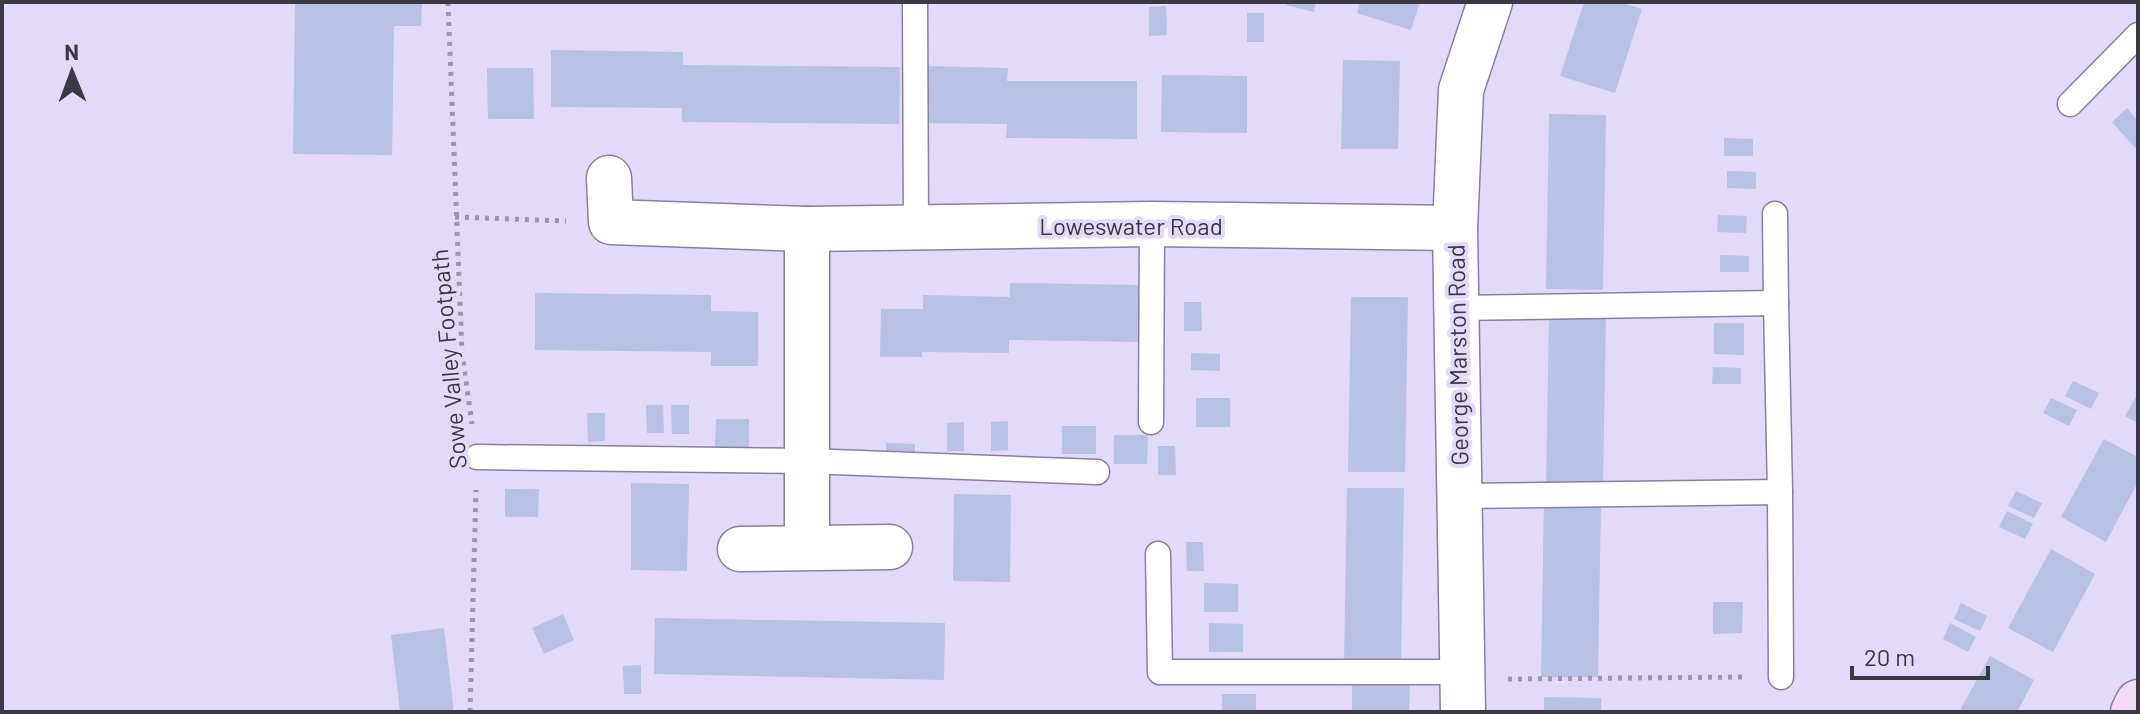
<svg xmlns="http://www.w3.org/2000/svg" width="2140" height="714" font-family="Barlow,sans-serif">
	<rect width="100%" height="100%" fill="#e3d9fa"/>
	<g fill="#b9c1e7">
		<path d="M 295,2 L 422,2 L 421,26 L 394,26 L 392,155 L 293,154 Z"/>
		<path d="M 1287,2 L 1316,2 L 1314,12 L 1286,5 Z"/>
		<path d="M 1360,2 L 1420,2 L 1411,30 L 1357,13 Z"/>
		<path d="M 1584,2 L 1620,2 L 1642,9 L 1615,93 L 1560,76 Z"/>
		<path d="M 1166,6 L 1167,35 L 1149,36 L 1149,7 Z"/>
		<rect x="1247" y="13" width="17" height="29"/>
		<path d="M 551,50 L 683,52 L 683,65 L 900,67 L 899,124 L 682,122 L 682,108 L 551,107 Z"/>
		<path d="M 1343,60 L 1400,61 L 1398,149 L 1341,149 Z"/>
		<path d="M 921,66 L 1008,68 L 1007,81 L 1137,81 L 1137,139 L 1006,138 L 1007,124 L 920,123 Z"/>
		<path d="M 487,68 L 533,68 L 534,119 L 488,119 Z"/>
		<path d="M 1162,75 L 1247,76 L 1247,133 L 1161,132 Z"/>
		<path d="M 2127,108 L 2138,121 L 2138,145 L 2135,148 L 2112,122 Z"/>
		<path d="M 1549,114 L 1606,115 L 1603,290 L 1546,289 Z"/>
		<path d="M 1724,138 L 1753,139 L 1753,156 L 1724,156 Z"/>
		<path d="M 1727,171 L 1756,172 L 1756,189 L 1727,188 Z"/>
		<path d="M 1718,215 L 1747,216 L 1746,233 L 1717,232 Z"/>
		<path d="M 1720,255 L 1749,256 L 1749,272 L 1720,272 Z"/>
		<path d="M 1010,283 L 1141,285 L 1140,342 L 1009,340 L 1009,353 L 922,352 L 922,357 L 880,357 L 881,309 L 923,309 L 923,295 L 1010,297 Z"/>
		<path d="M 535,293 L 711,295 L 711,311 L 758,312 L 758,366 L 711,366 L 711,352 L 535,350 Z"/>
		<path d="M 1351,297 L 1408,297 L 1405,472 L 1348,472 Z"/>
		<path d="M 1184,302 L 1201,302 L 1202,331 L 1184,331 Z"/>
		<path d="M 1549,312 L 1606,313 L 1603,488 L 1546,487 Z"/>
		<path d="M 1714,323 L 1744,323 L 1744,355 L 1714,354 Z"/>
		<path d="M 1191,353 L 1220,354 L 1220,371 L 1191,370 Z"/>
		<path d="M 1713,367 L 1741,368 L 1741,384 L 1712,384 Z"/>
		<path d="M 2073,381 L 2099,393 L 2091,409 L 2065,396 Z"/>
		<path d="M 2138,393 L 2138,423 L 2125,416 Z"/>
		<rect x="1196" y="398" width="34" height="29"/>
		<path d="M 2051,398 L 2077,410 L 2069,426 L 2043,413 Z"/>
		<path d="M 646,405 L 663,405 L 664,433 L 647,433 Z"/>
		<path d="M 671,405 L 689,405 L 689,434 L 672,434 Z"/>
		<path d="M 587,413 L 605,413 L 605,441 L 588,442 Z"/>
		<path d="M 716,419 L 749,419 L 749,448 L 715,447 Z"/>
		<path d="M 1008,421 L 1008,450 L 991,451 L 991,422 Z"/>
		<path d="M 964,422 L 964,451 L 947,451 L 947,423 Z"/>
		<rect x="1062" y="426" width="34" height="28"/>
		<path d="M 1114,435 L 1148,435 L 1147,464 L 1114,464 Z"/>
		<path d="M 2104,439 L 2138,457 L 2138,482 L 2106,542 L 2061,517 Z"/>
		<path d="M 886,443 L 915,444 L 915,461 L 886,461 Z"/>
		<path d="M 1158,446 L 1175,446 L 1176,475 L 1158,475 Z"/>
		<path d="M 631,483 L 689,484 L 687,571 L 631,570 Z"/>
		<path d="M 1347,488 L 1404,488 L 1401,663 L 1344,663 Z"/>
		<path d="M 505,489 L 539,489 L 538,517 L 505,517 Z"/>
		<path d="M 2016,491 L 2042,503 L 2034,518 L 2008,506 Z"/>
		<path d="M 954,494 L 1011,495 L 1010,582 L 953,581 Z"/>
		<path d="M 1544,502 L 1601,502 L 1598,677 L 1541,677 Z"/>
		<path d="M 2007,511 L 2033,524 L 2025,539 L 1999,527 Z"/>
		<path d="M 1186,542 L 1203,542 L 1204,571 L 1187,571 Z"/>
		<path d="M 2051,549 L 2095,574 L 2053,652 L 2008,628 Z"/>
		<path d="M 1204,583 L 1238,584 L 1238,612 L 1204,612 Z"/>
		<path d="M 1713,602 L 1743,602 L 1742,633 L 1713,634 Z"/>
		<path d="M 1961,603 L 1987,616 L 1980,631 L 1954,619 Z"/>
		<path d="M 563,614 L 574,640 L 544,654 L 532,628 Z"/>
		<path d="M 655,618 L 945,623 L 944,680 L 654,674 Z"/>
		<path d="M 1209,623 L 1243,624 L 1243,652 L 1209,652 Z"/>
		<path d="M 1950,623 L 1976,637 L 1968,652 L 1943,639 Z"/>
		<path d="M 444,628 L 454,712 L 400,712 L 391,635 Z"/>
		<path d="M 1990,656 L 2034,680 L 2017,712 L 1959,712 Z"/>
		<path d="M 641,665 L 641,694 L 624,694 L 623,666 Z"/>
		<path d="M 1352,683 L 1410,684 L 1409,712 L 1352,712 Z"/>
		<rect x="1222" y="694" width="34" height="18"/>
		<path d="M 1544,697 L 1601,698 L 1601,712 L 1544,712 Z"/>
	</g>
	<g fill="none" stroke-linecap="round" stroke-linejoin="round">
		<defs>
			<g id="lane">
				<path d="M 915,2 L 916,227"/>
				<path d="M 2070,104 L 2138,35"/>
				<path d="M 1456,308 L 1776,303 L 1775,214"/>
				<path d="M 1151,422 L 1152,224"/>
				<path d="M 477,457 L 807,461 L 1097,472"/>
				<path d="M 1780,492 L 1781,677"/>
				<path d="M 1459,496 L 1780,492 L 1776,303"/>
				<path d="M 1158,554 L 1160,672 L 1462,672"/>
			</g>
			<g id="street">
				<path d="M 609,178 L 611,222 L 807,229 L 1152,224 L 1455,228"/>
				<path d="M 807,229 L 807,547"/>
				<path d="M 740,549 L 890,547"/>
				<path d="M 1463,712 L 1455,228 L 1461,90 L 1490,2"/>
			</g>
			<path id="secondary" d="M 2133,712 L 2138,702"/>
		</defs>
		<use href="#lane" stroke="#88809d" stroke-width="27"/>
		<use href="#street" stroke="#88809d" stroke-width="47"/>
		<use href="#secondary" stroke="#88809d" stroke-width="47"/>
		<g stroke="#9d96af" stroke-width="5" stroke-dasharray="4 6" stroke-linecap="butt">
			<path d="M 448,2 L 462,353 L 472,424"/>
			<path d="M 455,217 L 566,221"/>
			<path d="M 1508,679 L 1746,677"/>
			<path d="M 470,712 L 476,490"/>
		</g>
		<use href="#lane" stroke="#fff" stroke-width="24"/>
		<use href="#street" stroke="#fff" stroke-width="44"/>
		<use href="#secondary" stroke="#f2daf7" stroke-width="44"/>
	</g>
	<g text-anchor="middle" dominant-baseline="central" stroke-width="8" stroke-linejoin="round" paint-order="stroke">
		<g font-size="24" fill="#3b3845" stroke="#e3d9fa">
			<text x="1131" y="225">Loweswater Road</text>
			<text transform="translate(1457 355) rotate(-91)">George Marston Road</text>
			<text transform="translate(448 359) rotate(-95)">Sowe Valley Footpath</text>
		</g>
	</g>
	<rect width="2140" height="714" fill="none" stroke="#3b3845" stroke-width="8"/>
	<g transform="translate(72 72) rotate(359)" stroke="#e3d9fa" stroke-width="6" paint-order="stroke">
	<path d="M0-6L14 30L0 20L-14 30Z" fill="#3b3845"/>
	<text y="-12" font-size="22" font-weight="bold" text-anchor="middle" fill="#3b3845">N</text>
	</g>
	<path d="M1852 666v12h136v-12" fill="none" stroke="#3b3845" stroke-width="4"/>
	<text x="1864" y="666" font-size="24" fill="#3b3845" stroke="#e3d9fa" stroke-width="6" paint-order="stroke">20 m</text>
</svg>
